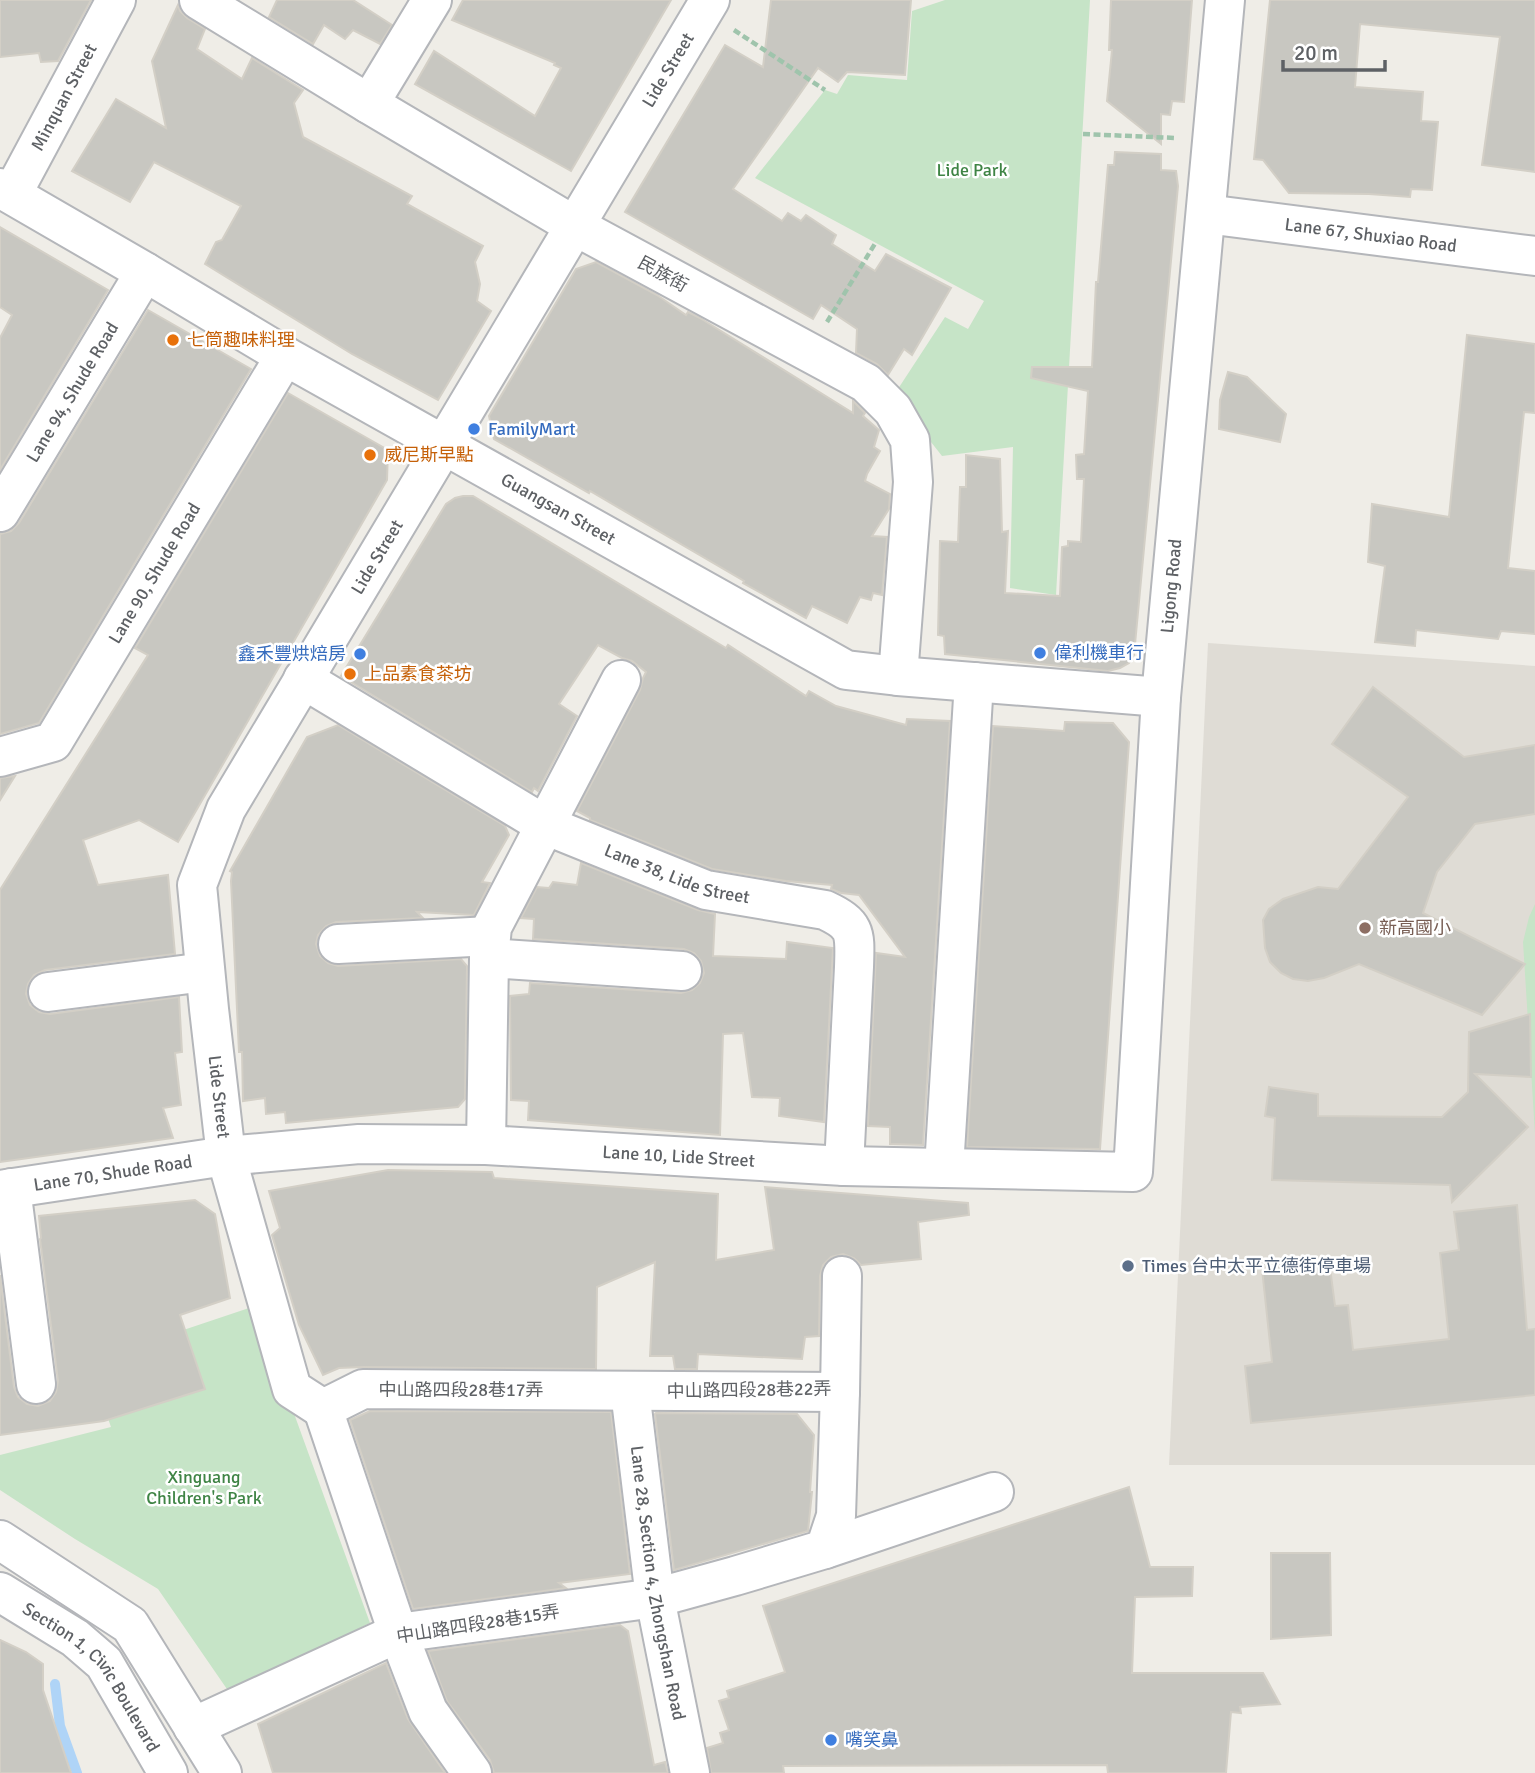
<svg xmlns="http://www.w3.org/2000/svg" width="1535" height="1773" font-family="Signika,'Noto Sans TC',sans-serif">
	<rect width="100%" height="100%" fill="#efede7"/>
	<path fill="#dfdcd5" d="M 1208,643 L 1535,666 L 1535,1465 L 1169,1465 Z"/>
	<g fill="#c6e4c7">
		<path d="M 945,0 L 1090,0 L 1056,595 L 1010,588 L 1013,447 L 942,456 L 894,395 L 945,317 L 968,329 L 984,301 L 755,178 L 825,90 L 837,94 L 848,75 L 907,80 L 912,11 Z"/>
		<path d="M 1535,904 L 1535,1134 L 1523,942 L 1529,917 Z"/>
		<path d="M 255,1306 L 370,1623 L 229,1692 L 158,1589 L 75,1539 L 0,1490 L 0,1455 L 111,1427 L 88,1362 Z"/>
	</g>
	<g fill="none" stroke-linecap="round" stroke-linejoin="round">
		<path stroke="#afd4f7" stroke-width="10" d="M 55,1684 L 60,1726 L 77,1773"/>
	</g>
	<g fill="#c8c7c1" stroke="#d3cfc6" stroke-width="2">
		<path d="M 0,0 L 91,0 L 58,61 L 41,62 L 39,53 L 0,57 Z"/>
		<path d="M 277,0 L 353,0 L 392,25 L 380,44 L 353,30 L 345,39 L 324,25 L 313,44 L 269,17 Z"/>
		<path d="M 463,0 L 671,0 L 571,171 L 415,84 L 434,51 L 535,116 L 561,68 L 554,65 L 555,63 L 452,20 Z"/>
		<path d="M 771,0 L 911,0 L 905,75 L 847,72 L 838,82 L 818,68 L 733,189 L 782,221 L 788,213 L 801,221 L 806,215 L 836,235 L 832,244 L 875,271 L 886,254 L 951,288 L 912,355 L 904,349 L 888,375 L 877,364 L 856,353 L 857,329 L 821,305 L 813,319 L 625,212 L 725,45 L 763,67 Z"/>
		<path d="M 1111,0 L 1192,0 L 1184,102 L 1172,101 L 1170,115 L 1161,114 L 1161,144 L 1107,101 L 1112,50 L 1109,50 Z"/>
		<path d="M 1270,0 L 1535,0 L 1535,172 L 1482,165 L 1500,37 L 1360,24 L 1355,87 L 1423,92 L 1421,121 L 1438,122 L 1432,190 L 1411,189 L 1410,197 L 1369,194 L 1289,193 L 1263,160 L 1254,159 Z"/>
		<path d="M 178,5 L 180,11 L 187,18 L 205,29 L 197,49 L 242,79 L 252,58 L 303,90 L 294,103 L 303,137 L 412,196 L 407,204 L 483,246 L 475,262 L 480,284 L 477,301 L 491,311 L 438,400 L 352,354 L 205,264 L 216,242 L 222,240 L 241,206 L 154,162 L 130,202 L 72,171 L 116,99 L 166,128 L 152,61 Z"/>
		<path d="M 1115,152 L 1161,154 L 1161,170 L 1176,171 L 1178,186 L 1134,655 L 1129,663 L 1120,668 L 1108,671 L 945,654 L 944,636 L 938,635 L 940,541 L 958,542 L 960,487 L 966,487 L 966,455 L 1000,459 L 1002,532 L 1008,531 L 1005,593 L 1060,596 L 1062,547 L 1068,546 L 1068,541 L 1081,542 L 1084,479 L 1077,479 L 1076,455 L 1084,454 L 1088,391 L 1031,378 L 1032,367 L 1092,367 L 1096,282 L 1098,282 L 1108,165 L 1114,165 Z"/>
		<path d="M 0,227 L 108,290 L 0,470 L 0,338 L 12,315 L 0,307 Z"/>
		<path d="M 596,262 L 657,295 L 686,315 L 688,312 L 700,318 L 853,413 L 853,401 L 865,413 L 863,416 L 879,430 L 874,447 L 880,451 L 867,474 L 865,481 L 890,494 L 889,509 L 872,536 L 887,537 L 882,595 L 873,593 L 871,600 L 860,597 L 847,623 L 812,606 L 806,618 L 743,583 L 744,581 L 590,491 L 589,493 L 494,439 L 489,416 L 576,269 Z"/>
		<path d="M 148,310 L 251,369 L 39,723 L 0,734 L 0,534 L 11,531 L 19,523 Z"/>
		<path d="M 1467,335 L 1535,344 L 1535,413 L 1524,412 L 1508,568 L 1535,571 L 1535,634 L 1501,631 L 1498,639 L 1416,630 L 1415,646 L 1375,642 L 1385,566 L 1368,562 L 1372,504 L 1449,517 Z"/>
		<path d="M 1228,372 L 1247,377 L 1286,414 L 1280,442 L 1219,429 L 1220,400 Z"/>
		<path d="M 288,393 L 388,450 L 387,480 L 178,842 L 139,820 L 83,840 L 98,885 L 168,875 L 175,954 L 45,970 L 34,975 L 28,984 L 26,994 L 30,1005 L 39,1012 L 50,1014 L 179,997 L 182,1052 L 175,1053 L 181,1105 L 163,1108 L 173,1138 L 0,1162 L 0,890 L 148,655 L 135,648 Z"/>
		<path d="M 463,496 L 473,496 L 726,648 L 728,645 L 806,696 L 809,691 L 836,706 L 906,725 L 907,719 L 950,721 L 923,1145 L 890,1144 L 890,1127 L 868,1126 L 876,953 L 905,957 L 859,895 L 841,893 L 831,889 L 832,885 L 786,881 L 712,869 L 590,820 L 590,818 L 577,811 L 640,690 L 643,678 L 646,672 L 632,661 L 622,658 L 598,645 L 559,704 L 577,716 L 538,791 L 534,788 L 532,792 L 341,676 L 446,504 L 455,498 Z"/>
		<path d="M 1373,687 L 1464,757 L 1535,745 L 1535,814 L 1475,824 L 1437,872 L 1423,913 L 1525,964 L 1482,1015 L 1359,964 L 1324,978 L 1308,981 L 1293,979 L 1281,973 L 1270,962 L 1265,948 L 1263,920 L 1269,909 L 1283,899 L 1318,887 L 1338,889 L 1408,797 L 1332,744 Z"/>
		<path d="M 1065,722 L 1113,723 L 1129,742 L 1100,1149 L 967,1147 L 993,726 L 1064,731 Z"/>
		<path d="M 338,725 L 505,826 L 509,835 L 482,882 L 490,883 L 474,915 L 417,912 L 423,918 L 336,922 L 326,926 L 318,935 L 316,944 L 320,956 L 328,963 L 338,966 L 461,959 L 467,966 L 465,1099 L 458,1107 L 286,1123 L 285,1112 L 266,1114 L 265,1098 L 243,1101 L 242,1052 L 239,1052 L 231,881 L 232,872 L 230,871 L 307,737 Z"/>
		<path d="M 15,776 L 0,800 L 0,778 Z"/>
		<path d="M 581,863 L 698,910 L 715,914 L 713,956 L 786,959 L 787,942 L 833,948 L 824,1122 L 779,1116 L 780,1098 L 752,1097 L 743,1033 L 723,1034 L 720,1135 L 528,1120 L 529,1101 L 511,1100 L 510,996 L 529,994 L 530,983 L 681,993 L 692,990 L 700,983 L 704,973 L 701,961 L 694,953 L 684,949 L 533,939 L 534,919 L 521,918 L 537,887 L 549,888 L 553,882 L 577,885 Z"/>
		<path d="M 1530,1014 L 1531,1077 L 1475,1074 L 1528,1127 L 1452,1202 L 1450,1185 L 1272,1180 L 1275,1118 L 1265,1116 L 1269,1087 L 1318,1094 L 1318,1116 L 1442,1117 L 1468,1092 L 1469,1032 Z"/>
		<path d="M 388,1170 L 492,1172 L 494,1178 L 718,1194 L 716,1260 L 774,1250 L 765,1187 L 968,1203 L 969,1215 L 918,1222 L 921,1259 L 861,1265 L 854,1258 L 843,1254 L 831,1257 L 823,1265 L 820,1276 L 819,1336 L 805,1337 L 802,1359 L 698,1354 L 697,1369 L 675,1369 L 673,1356 L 650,1356 L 655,1262 L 597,1287 L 596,1369 L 363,1367 L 339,1368 L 323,1375 L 299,1325 L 272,1235 L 280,1228 L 269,1191 Z"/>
		<path d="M 195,1200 L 215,1214 L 230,1298 L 180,1315 L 205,1389 L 104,1421 L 0,1435 L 0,1275 L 14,1387 L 18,1397 L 27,1404 L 38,1406 L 50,1401 L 56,1392 L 58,1381 L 40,1239 L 41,1238 L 39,1216 Z"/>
		<path d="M 1517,1205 L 1527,1330 L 1535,1329 L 1535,1395 L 1251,1423 L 1245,1366 L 1272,1362 L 1262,1269 L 1329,1260 L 1335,1306 L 1348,1305 L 1353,1350 L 1449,1339 L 1440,1253 L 1459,1250 L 1454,1212 Z"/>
		<path d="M 370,1411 L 611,1412 L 630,1574 L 559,1583 L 566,1588 L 413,1609 L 350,1420 Z"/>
		<path d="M 656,1413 L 797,1414 L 814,1435 L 810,1492 L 812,1492 L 808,1531 L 674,1570 L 655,1414 Z"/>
		<path d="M 1129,1487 L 1150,1567 L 1193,1567 L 1192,1596 L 1135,1597 L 1132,1673 L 1263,1673 L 1280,1704 L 1240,1707 L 1241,1713 L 1231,1712 L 1226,1773 L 1108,1773 L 1107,1765 L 783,1766 L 784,1773 L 711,1773 L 707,1748 L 723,1743 L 720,1733 L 729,1730 L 719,1701 L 729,1698 L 727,1691 L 785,1672 L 763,1606 Z"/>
		<path d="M 1271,1553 L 1330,1553 L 1331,1635 L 1271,1639 Z"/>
		<path d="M 620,1625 L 628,1631 L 654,1765 L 665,1762 L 668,1773 L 494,1773 L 490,1760 L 447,1701 L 428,1651 Z"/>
		<path d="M 0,1640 L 26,1652 L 43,1664 L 43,1690 L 71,1773 L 0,1773 Z"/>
		<path d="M 386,1663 L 408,1719 L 445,1773 L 273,1773 L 258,1724 Z"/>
	</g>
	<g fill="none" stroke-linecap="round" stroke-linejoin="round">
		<defs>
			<g id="minor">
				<path d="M 199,0 L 369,104 L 575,226 L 866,383 L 893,410 L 910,440 L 913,482 L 898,676"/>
				<path id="s1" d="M 710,0 L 226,809 L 197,885 L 209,1009 L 226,1156 L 292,1389 L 323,1409 L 363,1389 L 840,1392 L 842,1276"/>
				<path d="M 369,104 L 432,0"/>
				<path id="s2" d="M 0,188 L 145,272 L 285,356 L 846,670 L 898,676 L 1161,697"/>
				<path id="s3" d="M 12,194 L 116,0"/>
				<path id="s4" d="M 1206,214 L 1535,256"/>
				<path id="s5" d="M 0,512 L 145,272"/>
				<path id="s6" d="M 303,679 L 545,825 L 706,890 L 825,910 C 857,925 855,933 854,967 L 844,1166"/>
				<path id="s7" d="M 0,757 L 53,742 L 285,356"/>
				<path d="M 338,944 L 490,936"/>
				<path d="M 489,958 L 682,971"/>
				<path d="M 48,992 L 205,972"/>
				<path d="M 486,1145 L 489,958 L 492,927 L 621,680"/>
				<path d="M 944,1168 L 974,682"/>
				<path d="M 11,1188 L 36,1384"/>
				<path id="s8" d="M 0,1190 L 226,1156 L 359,1144 L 486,1145 L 844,1166 L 1133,1172 L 1161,697 L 1225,0"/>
				<path id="s9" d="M 630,1391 L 655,1598 L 690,1773"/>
				<path d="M 323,1409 L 398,1633 L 428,1711 L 472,1773"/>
				<path d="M 0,1540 L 130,1625 L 222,1773"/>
				<path d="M 825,1549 L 994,1492"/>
				<path id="s10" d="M 0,1592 L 75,1638 L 104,1663 L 168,1773"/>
				<path d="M 193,1727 L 398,1633 L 655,1598 L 735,1576 L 825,1549 L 836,1516 L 840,1392"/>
			</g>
		</defs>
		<use href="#minor" stroke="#b4b6ba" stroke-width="42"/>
		<g stroke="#9fc4ac" stroke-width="4.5" stroke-dasharray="7 3.5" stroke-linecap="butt">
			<path d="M 734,30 L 825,90"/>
			<path d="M 1083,134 L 1176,138"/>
			<path d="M 827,322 L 876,242"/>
		</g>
		<use href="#minor" stroke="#fff" stroke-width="38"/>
	</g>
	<g fill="#e8710a" stroke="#fff" stroke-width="2.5">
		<circle cx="173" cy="340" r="7"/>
		<circle cx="370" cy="455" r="7"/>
		<circle cx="350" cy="674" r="7"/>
	</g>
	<g fill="#3f7fe0" stroke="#fff" stroke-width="2.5">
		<circle cx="474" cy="429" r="7"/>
		<circle cx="1040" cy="653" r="7"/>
		<circle cx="360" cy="654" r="7"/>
		<circle cx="831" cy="1740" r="7"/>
	</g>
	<circle fill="#8d6e63" stroke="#fff" stroke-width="2.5" cx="1365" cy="928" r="7"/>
	<circle fill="#5c6f8a" stroke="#fff" stroke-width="2.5" cx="1128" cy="1266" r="7"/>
	<g text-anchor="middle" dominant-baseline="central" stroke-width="5" stroke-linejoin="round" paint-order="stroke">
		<g font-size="18" fill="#5e6165" stroke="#fff">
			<text transform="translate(668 70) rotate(-59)">Lide Street</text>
			<text stroke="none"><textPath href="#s3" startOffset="110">Minquan Street</textPath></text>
			<text stroke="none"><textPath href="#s4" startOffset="166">Lane 67, Shuxiao Road</textPath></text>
			<text transform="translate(663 274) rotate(29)">民族街</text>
			<text stroke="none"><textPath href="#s5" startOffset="140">Lane 94, Shude Road</textPath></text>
			<text stroke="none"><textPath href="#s2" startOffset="644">Guangsan Street</textPath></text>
			<text transform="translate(377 557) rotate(-59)">Lide Street</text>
			<text stroke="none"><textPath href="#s7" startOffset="252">Lane 90, Shude Road</textPath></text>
			<text stroke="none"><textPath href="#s8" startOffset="1724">Ligong Road</textPath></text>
			<text stroke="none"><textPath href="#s6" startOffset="424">Lane 38, Lide Street</textPath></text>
			<text stroke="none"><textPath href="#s1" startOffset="1237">Lide Street</textPath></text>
			<text stroke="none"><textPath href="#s8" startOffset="682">Lane 10, Lide Street</textPath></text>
			<text stroke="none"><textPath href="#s8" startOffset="114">Lane 70, Shude Road</textPath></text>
			<text x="461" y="1390">中山路四段28巷17弄</text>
			<text transform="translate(749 1390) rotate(-1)">中山路四段28巷22弄</text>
			<text stroke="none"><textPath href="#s9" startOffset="194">Lane 28, Section 4, Zhongshan Road</textPath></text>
			<text transform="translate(478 1624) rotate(-9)">中山路四段28巷15弄</text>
			<text stroke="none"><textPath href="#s10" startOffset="128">Section 1, Civic Boulevard</textPath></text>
		</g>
		<g font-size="18" fill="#3f8445" stroke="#fff">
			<text x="972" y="170">Lide Park</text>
			<text x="204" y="1477">Xinguang<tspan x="204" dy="21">Children's Park</tspan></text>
		</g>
		<g font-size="18" fill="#c56008" stroke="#fff" text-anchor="start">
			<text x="187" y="340">七筒趣味料理</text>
			<text x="384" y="455">威尼斯早點</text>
			<text x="364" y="674">上品素食茶坊</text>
		</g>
		<g font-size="18" fill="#366cbe" stroke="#fff" text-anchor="start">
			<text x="488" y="429">FamilyMart</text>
			<text x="1054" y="653">偉利機車行</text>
			<text x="346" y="654" text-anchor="end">鑫禾豐烘焙房</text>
			<text x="845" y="1740">嘴笑鼻</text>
		</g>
		<g font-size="18" fill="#785e54" stroke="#fff" text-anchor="start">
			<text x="1379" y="928">新高國小</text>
		</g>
		<g font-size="18" fill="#4e5e75" stroke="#fff" text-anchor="start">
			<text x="1142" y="1266">Times 台中太平立德街停車場</text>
		</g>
	</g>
	<path d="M1283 60v10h102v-10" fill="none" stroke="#5e6165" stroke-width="3.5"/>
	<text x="1294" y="60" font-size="21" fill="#5e6165" stroke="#ffffff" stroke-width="5" paint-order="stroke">20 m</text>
</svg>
